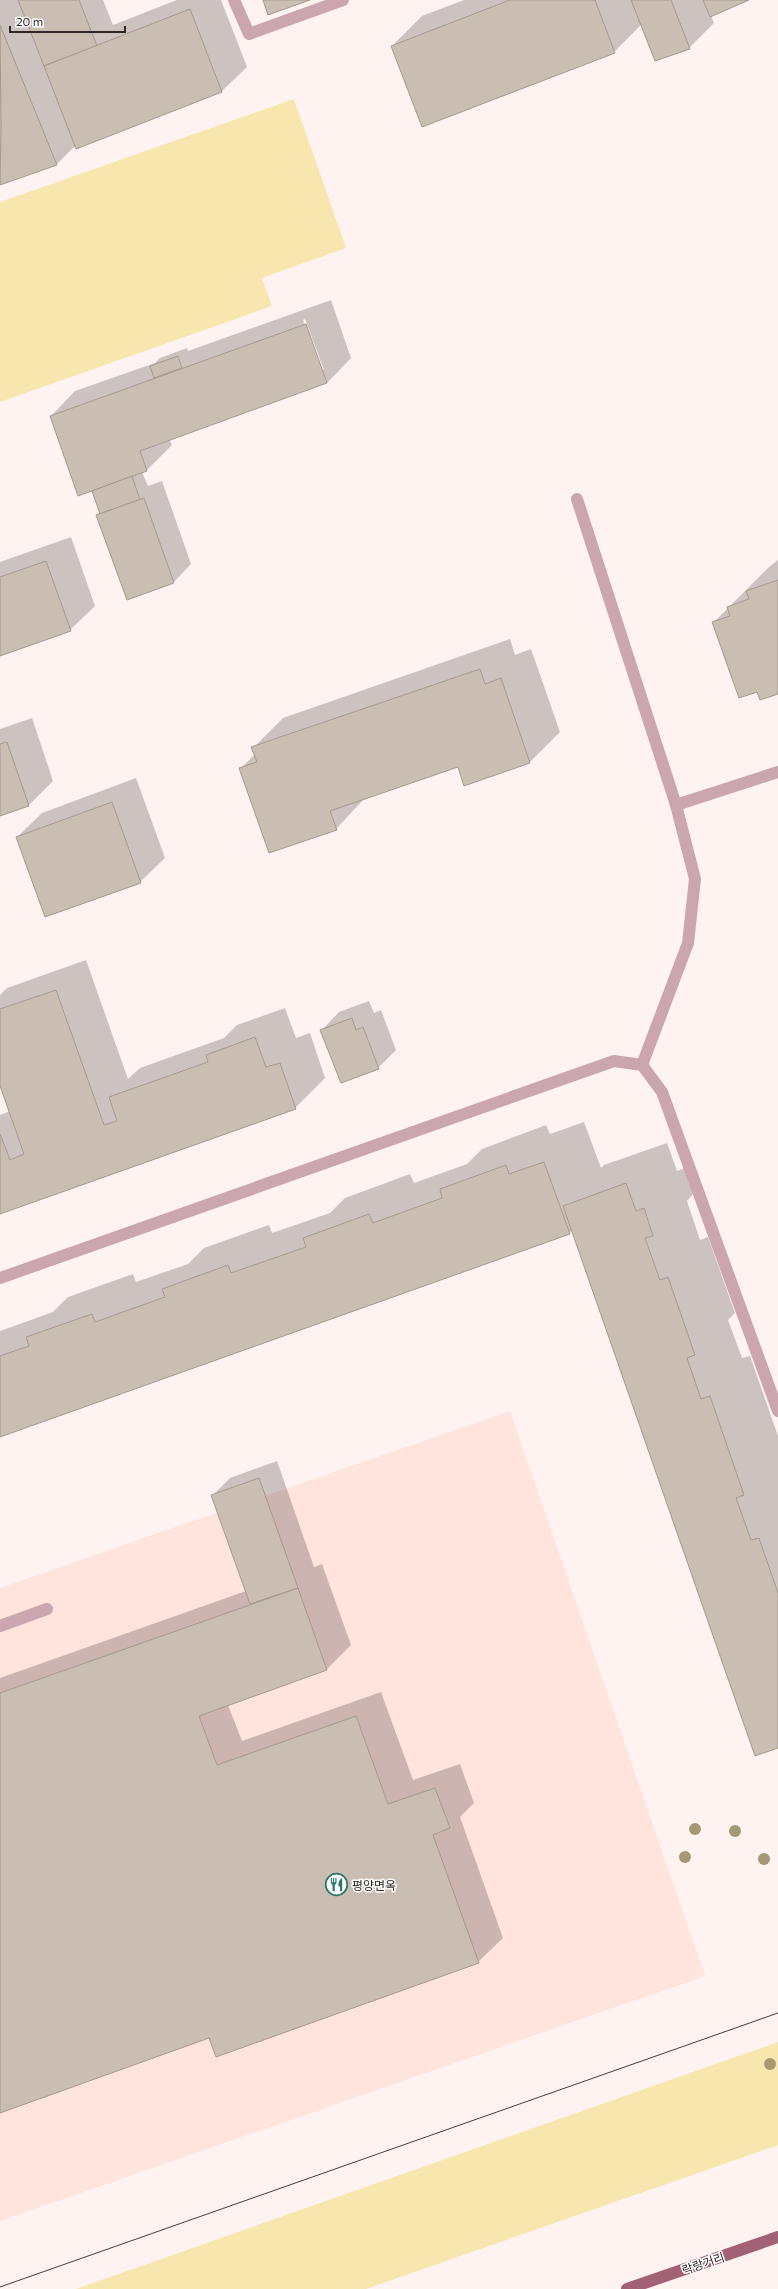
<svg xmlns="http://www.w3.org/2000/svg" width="778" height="2289" font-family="Commissioner,'Noto Sans KR',sans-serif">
	<rect width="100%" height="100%" fill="#fff3f1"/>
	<path fill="#ffe3dd" d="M 510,1411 L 705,1976 L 0,2221 L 0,1588 Z"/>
	<g fill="#f7e6ad">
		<path d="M 294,99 L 346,248 L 262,278 L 272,306 L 0,402 L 0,202 Z"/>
		<path d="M 778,2042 L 778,2145 L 366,2289 L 76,2289 Z"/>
	</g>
	<g fill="#0003" fill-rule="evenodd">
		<path d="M 0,0 L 103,0 L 113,25 L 177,0 L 221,0 L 247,67 L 222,91 L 77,148 L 76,145 L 57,164 L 0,184 Z"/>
		<path d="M 464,0 L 747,0 L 711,15 L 714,23 L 689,48 L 642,24 L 614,52 L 392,46 L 422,16 Z"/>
		<path d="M 331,300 L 351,358 L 327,383 L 169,439 L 172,445 L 147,470 L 142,472 L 148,486 L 162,481 L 191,564 L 174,582 L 127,598 L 97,515 L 101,512 L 93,491 L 96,488 L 51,416 L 75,391 L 155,363 L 160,358 L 187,348 L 188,351 ZM 305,319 L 324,370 L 321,370 L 303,320 Z"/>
		<path d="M 71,537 L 95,606 L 70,630 L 0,655 L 0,562 Z"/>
		<path d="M 778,560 L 778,693 L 758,691 L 713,623 L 769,567 Z"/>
		<path d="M 510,639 L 515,655 L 531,649 L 560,732 L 530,762 L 465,785 L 459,766 L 366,797 L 336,829 L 240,769 L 255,754 L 253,748 L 283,718 Z"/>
		<path d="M 32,718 L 53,781 L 29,805 L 0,815 L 0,729 Z"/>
		<path d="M 136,778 L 165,858 L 140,882 L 17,837 L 42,813 Z"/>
		<path d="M 86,960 L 128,1079 L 140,1068 L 224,1038 L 237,1025 L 285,1008 L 296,1038 L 310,1033 L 325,1078 L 295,1108 L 0,1213 L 0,1115 L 10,1111 L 0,1083 L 0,995 L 7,988 Z"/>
		<path d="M 369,1001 L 374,1013 L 381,1010 L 396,1050 L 378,1068 L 322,1030 L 339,1012 Z"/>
		<path d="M 584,1122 L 601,1168 L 604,1165 L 667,1143 L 677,1171 L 685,1168 L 693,1194 L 687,1201 L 700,1240 L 708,1237 L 735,1313 L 728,1320 L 742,1358 L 750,1356 L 778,1436 L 778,1747 L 572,1230 L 569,1233 L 0,1436 L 0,1331 L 53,1312 L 68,1297 L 133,1274 L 136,1282 L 188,1264 L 204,1248 L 269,1225 L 272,1233 L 330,1213 L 345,1198 L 410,1174 L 414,1183 L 467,1164 L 482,1149 L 546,1125 L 550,1134 Z"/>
		<path d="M 277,1461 L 314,1567 L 322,1564 L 351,1645 L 327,1669 L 228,1705 L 242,1741 L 381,1692 L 413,1780 L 460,1764 L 474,1803 L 460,1817 L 503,1938 L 478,1962 L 210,2037 L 0,2112 L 0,1678 L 246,1591 L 212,1496 L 230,1478 Z"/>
	</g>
	<g fill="#cabdb2" stroke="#a5998e">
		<path d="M 18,0 L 79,0 L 97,46 L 44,66 Z"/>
		<path d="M 263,0 L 310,0 L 268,15 Z"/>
		<path d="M 510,0 L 595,0 L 615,53 L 422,127 L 391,46 Z"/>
		<path d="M 631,0 L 671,0 L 690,49 L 655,61 Z"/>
		<path d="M 703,0 L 749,0 L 710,17 Z"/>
		<path d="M 190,9 L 222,92 L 76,149 L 44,66 Z"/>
		<path d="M 0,25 L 57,165 L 0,185 L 1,128 Z"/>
		<path d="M 306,324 L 327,383 L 140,451 L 147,471 L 78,496 L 50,416 Z"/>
		<path d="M 178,356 L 182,368 L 154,378 L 150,366 Z"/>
		<path d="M 132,476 L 140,500 L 100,514 L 92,491 Z"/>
		<path d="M 144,498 L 174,583 L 127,600 L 96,515 Z"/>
		<path d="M 46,561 L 71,631 L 0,656 L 0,577 Z"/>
		<path d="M 778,580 L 778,694 L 760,700 L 757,692 L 739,698 L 712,622 L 730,616 L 727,607 L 749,599 L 746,591 Z"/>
		<path d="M 480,669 L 485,684 L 501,678 L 530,763 L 464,786 L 458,767 L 330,811 L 337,830 L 269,853 L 239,768 L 257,762 L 251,747 Z"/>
		<path d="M 7,742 L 29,806 L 0,816 L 0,744 Z"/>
		<path d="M 112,802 L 141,883 L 45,917 L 16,837 Z"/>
		<path d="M 56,990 L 104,1125 L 117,1121 L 109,1097 L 208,1062 L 206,1055 L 255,1037 L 266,1067 L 280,1063 L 296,1109 L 0,1214 L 0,1134 L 10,1160 L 24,1154 L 0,1086 L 0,1009 Z"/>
		<path d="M 352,1018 L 356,1030 L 363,1027 L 379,1069 L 341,1083 L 320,1030 Z"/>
		<path d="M 544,1162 L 570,1234 L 0,1437 L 0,1356 L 29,1346 L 26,1337 L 92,1314 L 95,1322 L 165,1297 L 162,1289 L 228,1265 L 231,1273 L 306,1247 L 303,1238 L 369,1214 L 373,1223 L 442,1198 L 440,1189 L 506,1165 L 509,1174 Z"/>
		<path d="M 626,1183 L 636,1211 L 644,1208 L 653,1236 L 645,1238 L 660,1280 L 668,1277 L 695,1355 L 687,1358 L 701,1399 L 710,1396 L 744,1495 L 736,1498 L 751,1540 L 759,1538 L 778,1593 L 778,1748 L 755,1756 L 563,1206 Z"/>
		<path d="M 259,1478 L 298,1588 L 250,1604 L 211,1495 Z"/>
		<path d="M 298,1588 L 327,1670 L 199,1716 L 217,1765 L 356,1716 L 388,1804 L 435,1788 L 450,1828 L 433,1835 L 479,1963 L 216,2057 L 209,2038 L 0,2113 L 0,1693 Z"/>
	</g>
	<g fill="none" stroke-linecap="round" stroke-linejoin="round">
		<g stroke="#cba6af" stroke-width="12">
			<path d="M 234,0 L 249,34 L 343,0"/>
			<path d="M 577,499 L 676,805 L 695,879 L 688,943 L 642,1065"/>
			<path d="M 676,805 L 778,772"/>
			<path d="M 0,1626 L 47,1609"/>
		</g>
		<path stroke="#cba6af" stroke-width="12" d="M 0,1278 L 614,1061 L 642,1065 L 662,1092 L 778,1411"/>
		<path stroke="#a26174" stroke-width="12" d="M 627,2289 L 778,2237"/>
		<path stroke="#453e3c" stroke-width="1" d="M 0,2287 L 778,2013"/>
	</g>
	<g fill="#a69875">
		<circle cx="695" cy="1829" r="6"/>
		<circle cx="735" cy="1831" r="6"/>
		<circle cx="685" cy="1857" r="6"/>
		<circle cx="764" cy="1859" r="6"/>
		<circle cx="770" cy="2064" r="6"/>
	</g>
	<defs>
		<symbol id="restaurant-ring" viewBox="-11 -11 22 22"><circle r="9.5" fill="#fff" stroke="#2e756d" stroke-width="1.5"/><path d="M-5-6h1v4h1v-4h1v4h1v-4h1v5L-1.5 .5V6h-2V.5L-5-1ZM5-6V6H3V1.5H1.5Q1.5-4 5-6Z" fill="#2e756d"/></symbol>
	</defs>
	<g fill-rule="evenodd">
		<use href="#restaurant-ring" x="324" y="1872" width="25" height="25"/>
	</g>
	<g text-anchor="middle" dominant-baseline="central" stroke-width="3" stroke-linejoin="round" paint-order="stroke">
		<g font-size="12" fill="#2e2725" stroke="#fff" text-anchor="start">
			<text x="352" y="1885">평양면옥</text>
		</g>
		<g font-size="12" fill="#2e2725" stroke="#fff">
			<text transform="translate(703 2263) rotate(-19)">락랑거리</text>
		</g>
	</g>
	<path d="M10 26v6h115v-6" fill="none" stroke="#2e2725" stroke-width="2"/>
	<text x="16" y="26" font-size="12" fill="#2e2725" stroke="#ffffff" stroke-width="3" paint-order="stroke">20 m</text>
</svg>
